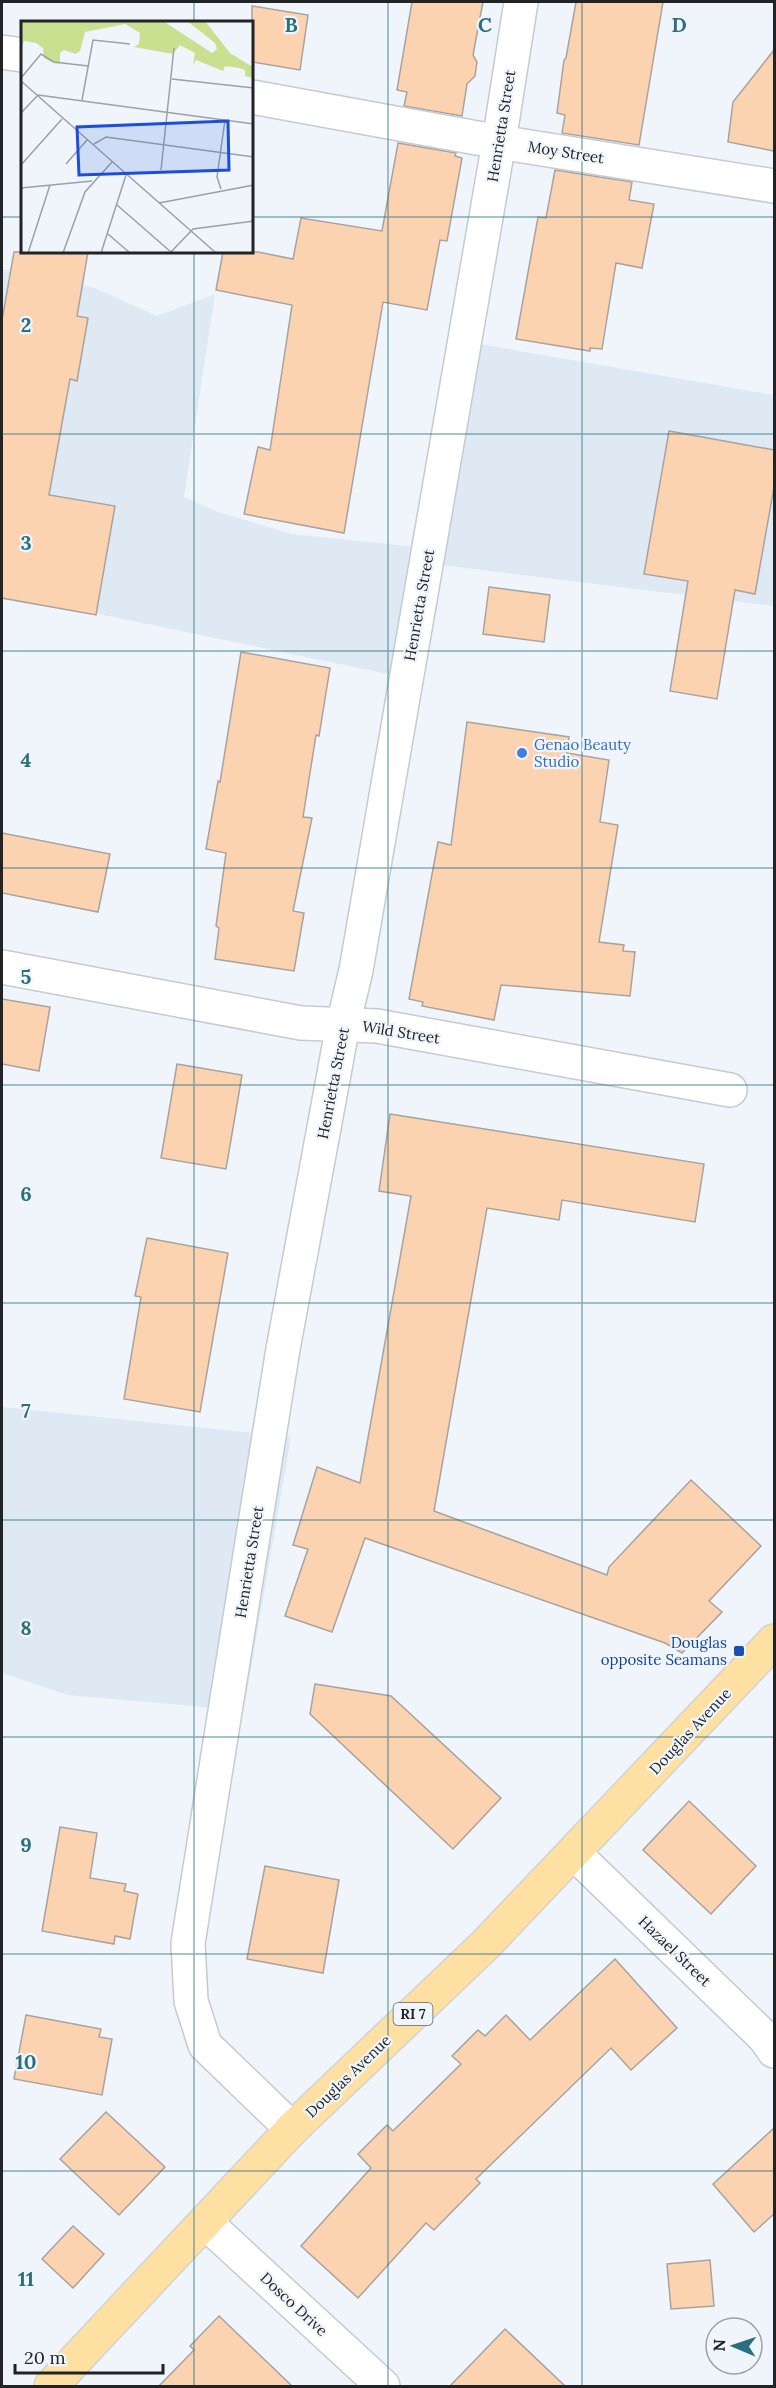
<svg xmlns="http://www.w3.org/2000/svg" width="776" height="2388" font-family="Lora,serif">
	<rect width="100%" height="100%" fill="#eff5fb"/>
	<g fill="#dee9f4">
		<path d="M 2,269 L 95,288 L 157,316 L 215,294 L 184,497 L 218,512 L 292,534 L 436,549 L 468,342 L 774,395 L 774,606 L 441,565 L 422,681 L 99,614 L 2,599 Z"/>
		<path d="M 2,1407 L 291,1437 L 245,1703 L 237,1710 L 67,1695 L 2,1673 Z"/>
	</g>
	<g fill="#fcd3b1" stroke="#a8a39e" stroke-width="1.5">
		<path d="M 412,2 L 483,2 L 473,55 L 477,62 L 475,76 L 467,84 L 462,116 L 404,106 L 407,92 L 397,90 Z"/>
		<path d="M 576,2 L 663,2 L 639,145 L 562,133 L 565,115 L 557,113 L 564,60 L 566,58 Z"/>
		<path d="M 252,6 L 308,15 L 300,70 L 252,62 Z"/>
		<path d="M 774,50 L 774,151 L 728,142 L 733,102 Z"/>
		<path d="M 398,143 L 456,153 L 455,156 L 462,158 L 447,241 L 440,240 L 427,310 L 383,302 L 344,533 L 244,514 L 258,447 L 270,450 L 292,305 L 216,290 L 223,252 L 258,252 L 293,259 L 301,218 L 382,231 Z"/>
		<path d="M 555,170 L 632,182 L 629,200 L 654,204 L 642,268 L 616,263 L 602,349 L 590,348 L 590,351 L 516,339 L 538,217 L 546,218 Z"/>
		<path d="M 14,252 L 88,252 L 77,316 L 88,318 L 77,381 L 70,379 L 49,495 L 115,506 L 96,615 L 2,598 L 2,320 Z"/>
		<path d="M 669,431 L 774,450 L 774,487 L 755,594 L 735,590 L 717,699 L 670,691 L 688,581 L 644,574 Z"/>
		<path d="M 489,587 L 550,595 L 544,642 L 483,634 Z"/>
		<path d="M 241,652 L 330,668 L 319,736 L 316,735 L 303,817 L 312,818 L 293,911 L 304,913 L 294,971 L 215,959 L 219,928 L 216,926 L 226,853 L 206,849 L 218,781 L 220,782 Z"/>
		<path d="M 467,722 L 569,737 L 567,753 L 609,760 L 600,822 L 618,825 L 599,942 L 624,945 L 623,951 L 635,952 L 630,996 L 501,985 L 494,1020 L 422,1006 L 423,1002 L 409,999 L 438,842 L 451,845 Z"/>
		<path d="M 2,833 L 110,854 L 98,912 L 2,893 Z"/>
		<path d="M 2,999 L 50,1007 L 39,1071 L 2,1064 Z"/>
		<path d="M 177,1064 L 242,1075 L 226,1169 L 161,1158 Z"/>
		<path d="M 390,1114 L 704,1164 L 695,1222 L 562,1200 L 559,1220 L 487,1208 L 434,1511 L 607,1575 L 609,1567 L 691,1480 L 761,1546 L 709,1601 L 722,1612 L 682,1653 L 665,1643 L 365,1538 L 332,1632 L 285,1616 L 308,1549 L 293,1545 L 317,1467 L 360,1483 L 411,1196 L 379,1191 Z"/>
		<path d="M 147,1238 L 228,1253 L 200,1412 L 124,1399 L 141,1297 L 135,1296 Z"/>
		<path d="M 315,1684 L 391,1696 L 501,1798 L 453,1849 L 310,1714 Z"/>
		<path d="M 689,1801 L 756,1866 L 711,1914 L 643,1850 Z"/>
		<path d="M 60,1827 L 97,1833 L 90,1878 L 126,1884 L 124,1891 L 138,1894 L 130,1939 L 115,1936 L 114,1944 L 42,1931 Z"/>
		<path d="M 265,1866 L 339,1880 L 323,1973 L 247,1959 Z"/>
		<path d="M 615,1959 L 677,2028 L 631,2070 L 611,2048 L 476,2179 L 480,2183 L 434,2230 L 426,2223 L 358,2298 L 301,2246 L 371,2168 L 358,2154 L 387,2125 L 393,2131 L 461,2064 L 452,2056 L 478,2030 L 485,2036 L 506,2015 L 530,2040 Z"/>
		<path d="M 26,2015 L 101,2029 L 99,2037 L 112,2039 L 102,2095 L 14,2079 Z"/>
		<path d="M 106,2112 L 165,2167 L 119,2215 L 60,2159 Z"/>
		<path d="M 774,2128 L 774,2214 L 754,2232 L 713,2184 Z"/>
		<path d="M 73,2226 L 104,2254 L 73,2288 L 42,2259 Z"/>
		<path d="M 710,2260 L 714,2306 L 671,2309 L 667,2264 Z"/>
		<path d="M 219,2316 L 292,2386 L 159,2386 L 194,2350 L 190,2346 Z"/>
		<path d="M 505,2329 L 565,2386 L 450,2386 Z"/>
	</g>
	<g fill="none" stroke-linecap="round" stroke-linejoin="round">
		<defs>
			<g id="minor">
				<path d="M 2,52 L 22,55"/>
				<path d="M 252,97 L 499,142 L 774,186"/>
				<path d="M 2,967 L 301,1023 L 377,1026 L 730,1090"/>
				<path d="M 574,1853 L 765,2038 L 774,2051"/>
				<path d="M 292,2129 L 205,2045 L 191,2001 L 188,1943 L 283,1349 L 343,1025 L 356,970 L 499,142 L 521,2"/>
				<path d="M 205,2222 L 383,2386"/>
			</g>
			<path id="primary" d="M 51,2386 L 292,2129 L 486,1944 L 774,1641"/>
		</defs>
		<use href="#minor" stroke="#c5cbd0" stroke-width="36"/>
		<use href="#primary" stroke="#d3d3d3" stroke-width="36"/>
		<use href="#minor" stroke="#fff" stroke-width="33"/>
		<use href="#primary" stroke="#fee0a3" stroke-width="33"/>
	</g>
	<path fill="none" stroke="#2a6f7e" stroke-width="1.5" stroke-opacity="0.55" d="M 194,2 L 194,22M 388,2 L 388,2386M 582,2 L 582,2386M 2,217 L 22,217M 252,217 L 774,217M 194,252 L 194,2386M 2,434 L 774,434M 2,651 L 774,651M 2,868 L 774,868M 2,1085 L 774,1085M 2,1303 L 774,1303M 2,1520 L 774,1520M 2,1737 L 774,1737M 2,1954 L 774,1954M 2,2171 L 774,2171"/>
	<circle fill="#3f7fe0" stroke="#eff5fb" stroke-width="2" cx="522" cy="753" r="6"/>
	<rect fill="#1a4fb4" stroke="#eff5fb" stroke-width="2" x="733" y="1645" width="12" height="12" rx="3"/>
	<g text-anchor="middle" dominant-baseline="central" stroke-width="4.5" stroke-linejoin="round" paint-order="stroke">
		<rect fill="#eff5fb" stroke="#5f6265" stroke-width="1.5" x="393.5" y="2003" width="39" height="22" rx="4.5"/>
		<g font-size="14" font-weight="bold" fill="#212325">
			<text x="413" y="2014">RI 7</text>
		</g>
		<g font-size="15" fill="#212325" stroke="#eff5fb">
			<text transform="translate(501 126) rotate(-81)">Henrietta Street</text>
			<text transform="translate(566 152) rotate(9)">Moy Street</text>
			<text transform="translate(419 605) rotate(-80)">Henrietta Street</text>
			<text transform="translate(401 1032) rotate(9)">Wild Street</text>
			<text transform="translate(333 1083) rotate(-79)">Henrietta Street</text>
			<text transform="translate(249 1562) rotate(-81)">Henrietta Street</text>
			<text transform="translate(690 1731) rotate(-47)">Douglas Avenue</text>
			<text transform="translate(675 1951) rotate(44)">Hazael Street</text>
			<text transform="translate(348 2076) rotate(-44)">Douglas Avenue</text>
			<text transform="translate(294 2304) rotate(43)">Dosco Drive</text>
		</g>
		<g font-size="15" fill="#366cbe" stroke="#eff5fb" text-anchor="start">
			<text x="534" y="744">Genao Beauty<tspan x="534" dy="17">Studio</tspan></text>
		</g>
		<g font-size="15" fill="#164399" stroke="#eff5fb" text-anchor="end">
			<text x="727" y="1642">Douglas<tspan x="727" dy="17">opposite Seamans</tspan></text>
		</g>
	</g>
	<g transform="translate(21 21)">
		<rect width="232" height="232" fill="#eff5fb"/>
		<path d="M 0,0 L 142,0 L 191,32 L 196,28 L 194,22 L 166,0 L 184,0 L 209,32 L 230,45 L 232,43 L 232,57 L 224,55 L 224,49 L 218,47 L 204,45 L 202,50 L 175,39 L 172,44 L 174,32 L 159,24 L 152,33 L 113,26 L 118,23 L 119,12 L 104,3 L 64,11 L 59,30 L 55,33 L 43,29 L 39,32 L 39,43 L 32,42 L 23,37 L 22,27 L 15,22 L 3,20 L 0,28 Z" fill="#c9e091"/>
		<path fill="none" stroke="#9da1a5" stroke-width="1.5" d="M 0,57 L 20,33 L 33,41 L 67,45M 151,58 L 233,67M 0,60 L 195,232M 17,74 L 233,103M 61,79 L 72,19 L 109,23M 0,92 L 17,74M 73,123 L 85,116 L 233,136M 45,143 L 66,119M 0,144 L 41,98M 140,149 L 153,27M 0,167 L 71,160M 200,168 L 196,156 L 204,99M 138,182 L 233,164M 96,184 L 150,231M 87,213 L 109,232M 7,232 L 29,164M 42,232 L 64,171 L 91,141M 80,232 L 105,154M 149,232 L 172,208 L 233,200"/>
		<path fill="#1d4ed8" fill-opacity="0.15" stroke="#1d4ed8" stroke-width="3" d="M 207,100 L 208,149 L 58,154 L 56,106 Z"/>
		<rect width="232" height="232" fill="none" stroke="#212325" stroke-width="3"/>
	</g>
	<g font-size="20" text-anchor="middle" font-weight="bold" fill="#2a6f7e" stroke="#eff5fb" stroke-width="4.5" stroke-linejoin="round" paint-order="stroke">
		<text x="291" y="32">B</text>
		<text x="485" y="32">C</text>
		<text x="679" y="32">D</text>
		<text x="26" y="332">2</text>
		<text x="26" y="550">3</text>
		<text x="26" y="767">4</text>
		<text x="26" y="984">5</text>
		<text x="26" y="1201">6</text>
		<text x="26" y="1418">7</text>
		<text x="26" y="1635">8</text>
		<text x="26" y="1852">9</text>
		<text x="26" y="2069">10</text>
		<text x="26" y="2286">11</text>
	</g>
	<rect width="776" height="2388" fill="none" stroke="#212325" stroke-width="6"/>
	<g transform="translate(734 2346) rotate(272)"><circle r="28" fill="#eff5fb" stroke="#9da1a5" stroke-width="1.5"/>
	<path d="M0-4.5L10 22L0 15L-10 22Z" fill="#2a6f7e"/>
	<text y="-9" font-size="16" font-weight="bold" text-anchor="middle" fill="#212325">N</text>
	</g>
	<path d="M15 2364v9h148v-9" fill="none" stroke="#212325" stroke-width="3"/>
	<text x="24" y="2364" font-size="18" fill="#212325" stroke="#eff5fb" stroke-width="4.5" paint-order="stroke">20 m</text>
</svg>
